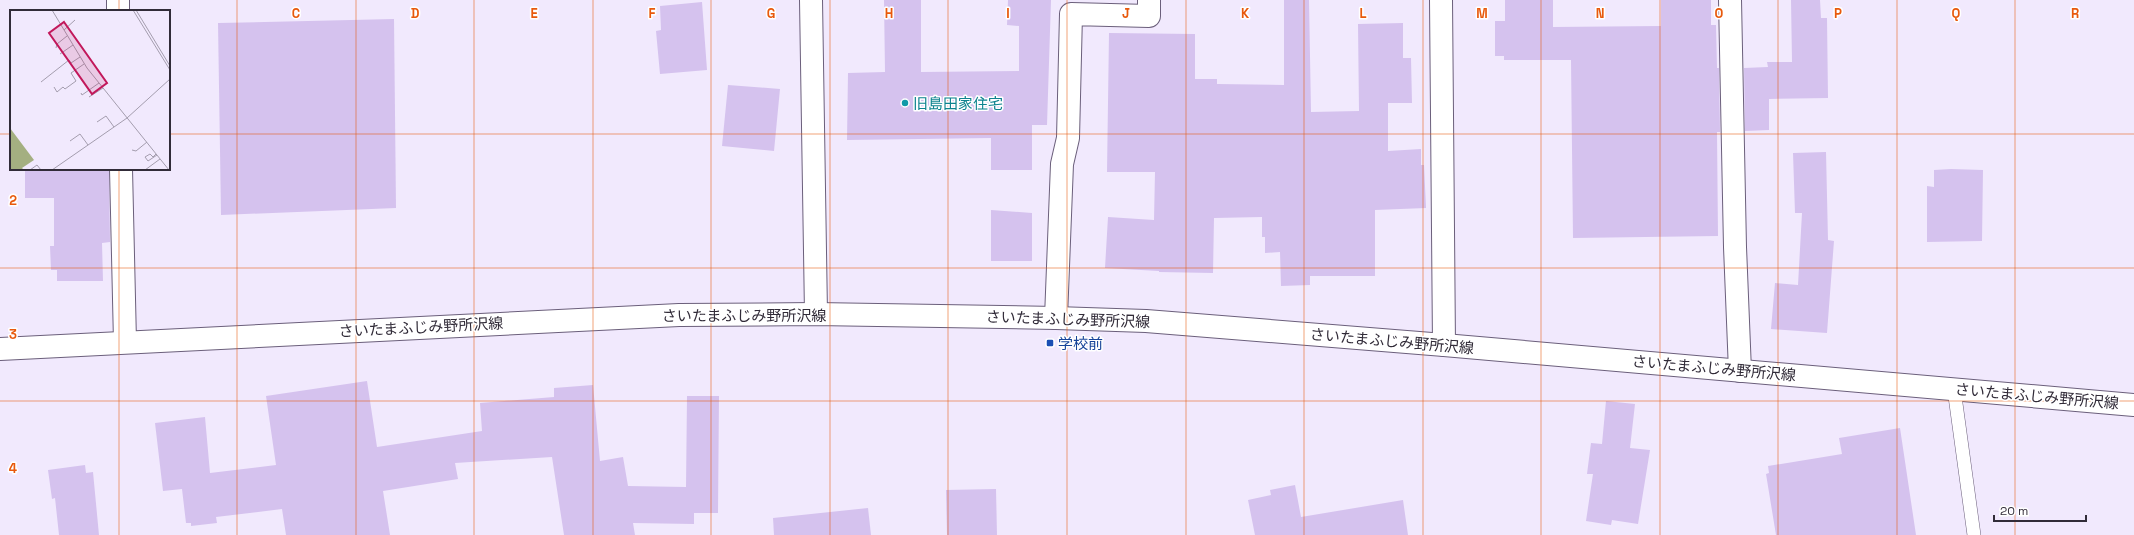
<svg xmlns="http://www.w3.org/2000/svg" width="2134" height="535" font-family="'Space Grotesk','Noto Sans JP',sans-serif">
	<rect width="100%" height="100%" fill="#f1e9fd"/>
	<g fill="#d5c2ee">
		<path d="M 884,0 L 921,0 L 921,72 L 1019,71 L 1019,26 L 1007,25 L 1008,0 L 1051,0 L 1047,125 L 1032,125 L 1032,170 L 991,170 L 991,138 L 847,140 L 848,73 L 885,72 Z"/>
		<path d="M 1284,0 L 1309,0 L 1311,112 L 1359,111 L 1358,24 L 1403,23 L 1403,58 L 1411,58 L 1412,103 L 1388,103 L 1388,151 L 1421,149 L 1421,165 L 1424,165 L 1426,208 L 1375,210 L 1375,276 L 1310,276 L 1310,285 L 1281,286 L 1280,252 L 1265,253 L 1265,237 L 1262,237 L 1262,217 L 1214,218 L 1213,273 L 1159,272 L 1159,271 L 1105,268 L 1108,217 L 1154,220 L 1155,172 L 1107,172 L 1109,33 L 1195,34 L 1195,79 L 1217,79 L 1217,84 L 1284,85 Z"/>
		<path d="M 1505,0 L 1553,0 L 1553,27 L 1661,26 L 1661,0 L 1711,0 L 1711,25 L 1716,25 L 1717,68 L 1719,68 L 1720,132 L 1717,132 L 1718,236 L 1573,238 L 1571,60 L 1504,60 L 1504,56 L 1495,56 L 1495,21 L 1505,21 Z"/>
		<path d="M 1791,0 L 1820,0 L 1821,18 L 1827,18 L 1828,98 L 1769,99 L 1769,130 L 1745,131 L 1744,68 L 1768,67 L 1767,62 L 1792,62 Z"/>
		<path d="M 702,2 L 707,70 L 660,74 L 656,31 L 661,30 L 660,6 Z"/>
		<path d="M 394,19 L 396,208 L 221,215 L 218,23 Z"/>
		<path d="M 728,85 L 780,89 L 774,151 L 722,146 Z"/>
		<path d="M 1826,152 L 1828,240 L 1834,241 L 1827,333 L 1771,329 L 1775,283 L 1798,285 L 1802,213 L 1795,213 L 1793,153 Z"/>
		<path d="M 25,169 L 109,169 L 110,242 L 102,243 L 103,281 L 57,281 L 57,270 L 51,270 L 50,246 L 54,246 L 54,198 L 25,198 Z"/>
		<path d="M 1951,169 L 1983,170 L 1982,241 L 1927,242 L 1927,186 L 1934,187 L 1934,170 Z"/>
		<path d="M 991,210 L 1032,213 L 1032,261 L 991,261 Z"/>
		<path d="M 367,381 L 377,447 L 482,431 L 480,403 L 554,397 L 554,388 L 593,385 L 600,461 L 623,457 L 628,486 L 686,487 L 687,396 L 719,396 L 718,513 L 694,513 L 694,524 L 633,523 L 635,535 L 564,535 L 552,457 L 455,463 L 458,479 L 383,491 L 390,535 L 286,535 L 282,509 L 216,517 L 217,523 L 191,526 L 191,523 L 186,523 L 182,489 L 163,491 L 155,423 L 205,417 L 210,473 L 276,465 L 266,396 Z"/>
		<path d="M 1606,401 L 1635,404 L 1630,448 L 1650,450 L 1638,524 L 1612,520 L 1611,525 L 1586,521 L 1593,474 L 1587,474 L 1591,443 L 1602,444 Z"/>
		<path d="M 1900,428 L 1916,535 L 1776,535 L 1766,474 L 1769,473 L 1768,466 L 1842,454 L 1839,438 Z"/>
		<path d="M 85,465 L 86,473 L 93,472 L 99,535 L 59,535 L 55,498 L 52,499 L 48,470 Z"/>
		<path d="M 1295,485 L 1301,517 L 1403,500 L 1408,535 L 1255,535 L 1248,500 L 1271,495 L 1270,490 Z"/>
		<path d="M 996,489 L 997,535 L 947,535 L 946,490 Z"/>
		<path d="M 868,508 L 871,535 L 774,535 L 773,518 Z"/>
	</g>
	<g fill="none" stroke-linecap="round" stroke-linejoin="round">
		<defs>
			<path id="service" d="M 1954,389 L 1974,535"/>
			<g id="minor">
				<path d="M 118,0 L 118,11"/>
				<path d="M 811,0 L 816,314"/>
				<path d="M 1441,0 L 1444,345"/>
				<path d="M 1730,0 L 1735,247 L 1740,371"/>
				<path d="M 121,169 L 125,342"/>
				<path d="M 1056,318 L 1062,164 L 1068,138 L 1071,14 L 1149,16 L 1149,0"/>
			</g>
			<path id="primary" d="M 0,349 L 679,315 L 816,314 L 1056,318 L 1146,321 L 1444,345 L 2134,405"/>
		</defs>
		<use href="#service" stroke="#6b5f7b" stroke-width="14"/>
		<use href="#minor" stroke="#6b5f7b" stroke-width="24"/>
		<use href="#primary" stroke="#6b5f7b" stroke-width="24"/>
		<use href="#service" stroke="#fff" stroke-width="13"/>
		<use href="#minor" stroke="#fff" stroke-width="22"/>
		<use href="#primary" stroke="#fff" stroke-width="22"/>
	</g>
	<path fill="none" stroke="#e8590c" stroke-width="1" stroke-opacity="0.55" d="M 119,0 L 119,11M 237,0 L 237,535M 356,0 L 356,535M 474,0 L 474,535M 593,0 L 593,535M 711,0 L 711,535M 830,0 L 830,535M 948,0 L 948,535M 1067,0 L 1067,535M 1186,0 L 1186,535M 1304,0 L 1304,535M 1423,0 L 1423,535M 1541,0 L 1541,535M 1660,0 L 1660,535M 1778,0 L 1778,535M 1897,0 L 1897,535M 2015,0 L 2015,535M 0,134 L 11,134M 169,134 L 2134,134M 119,169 L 119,535M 0,268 L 2134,268M 0,401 L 2134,401"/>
	<circle fill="#0f9aa8" stroke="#fff" stroke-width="1.5" cx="905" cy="103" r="4"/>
	<rect fill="#1a4fb4" stroke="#fff" stroke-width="1.5" x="1046" y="339" width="8" height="8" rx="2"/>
	<g text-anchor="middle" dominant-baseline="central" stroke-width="3" stroke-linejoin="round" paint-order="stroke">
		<g font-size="15" fill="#0d838f" stroke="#fff" text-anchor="start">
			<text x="913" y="103">旧島田家住宅</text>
		</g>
		<g font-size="15" fill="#312b38" stroke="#fff">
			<text x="744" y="315">さいたまふじみ野所沢線</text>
			<text transform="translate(1068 319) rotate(2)">さいたまふじみ野所沢線</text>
			<text transform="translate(421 327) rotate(-3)">さいたまふじみ野所沢線</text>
			<text transform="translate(1392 341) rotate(5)">さいたまふじみ野所沢線</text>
			<text transform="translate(1714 368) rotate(5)">さいたまふじみ野所沢線</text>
			<text transform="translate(2037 396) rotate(5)">さいたまふじみ野所沢線</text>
		</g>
		<g font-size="15" fill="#164399" stroke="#fff" text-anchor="start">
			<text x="1058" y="343">学校前</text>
		</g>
	</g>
	<g transform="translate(10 10)">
		<rect width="160" height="160" fill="#f1e9fd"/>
		<path d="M 0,118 L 24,150 L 12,158 L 14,160 L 0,160 Z" fill="#a4af81"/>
		<path fill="none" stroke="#a49dae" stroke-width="1" d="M 42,0 L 77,58 L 159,160M 123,0 L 160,60M 126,0 L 160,56M 54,20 L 65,10M 46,38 L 47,34 L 57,26M 50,44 L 63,35M 31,72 L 59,50 L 61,53 L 70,47M 44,77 L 47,82 L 53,77 L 55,79 L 66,71 L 61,63 L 74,54M 71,83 L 72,85 L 89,73M 79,87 L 93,78M 117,108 L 160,69M 87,112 L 96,106 L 104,117M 60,131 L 70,124 L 78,135M 122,140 L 126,141 L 137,132M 146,144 L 143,147 L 140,144 L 135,147 L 138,151 L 147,145M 20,160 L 27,155 L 31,160M 42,160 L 117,108M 135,160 L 150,149"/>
		<path fill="#c2185b" fill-opacity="0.15" stroke="#c2185b" stroke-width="2" d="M 54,12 L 97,73 L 82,84 L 39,23 Z"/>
		<rect width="160" height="160" fill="none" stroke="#312b38" stroke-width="2"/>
	</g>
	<g font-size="13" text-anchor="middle" font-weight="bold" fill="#e8590c" stroke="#fff" stroke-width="3" stroke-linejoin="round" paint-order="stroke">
		<text x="296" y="18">C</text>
		<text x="415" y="18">D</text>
		<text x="534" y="18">E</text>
		<text x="652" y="18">F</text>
		<text x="771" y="18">G</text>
		<text x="889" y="18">H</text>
		<text x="1008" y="18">I</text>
		<text x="1126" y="18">J</text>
		<text x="1245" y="18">K</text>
		<text x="1363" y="18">L</text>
		<text x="1482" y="18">M</text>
		<text x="1600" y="18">N</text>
		<text x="1719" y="18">O</text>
		<text x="1838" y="18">P</text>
		<text x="1956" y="18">Q</text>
		<text x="2075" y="18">R</text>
		<text x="13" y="205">2</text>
		<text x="13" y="339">3</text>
		<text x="13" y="473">4</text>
	</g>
	<path d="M1994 515v6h92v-6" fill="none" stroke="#312b38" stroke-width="2"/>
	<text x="2000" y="515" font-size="12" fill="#312b38" stroke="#ffffff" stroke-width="3" paint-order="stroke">20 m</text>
</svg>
